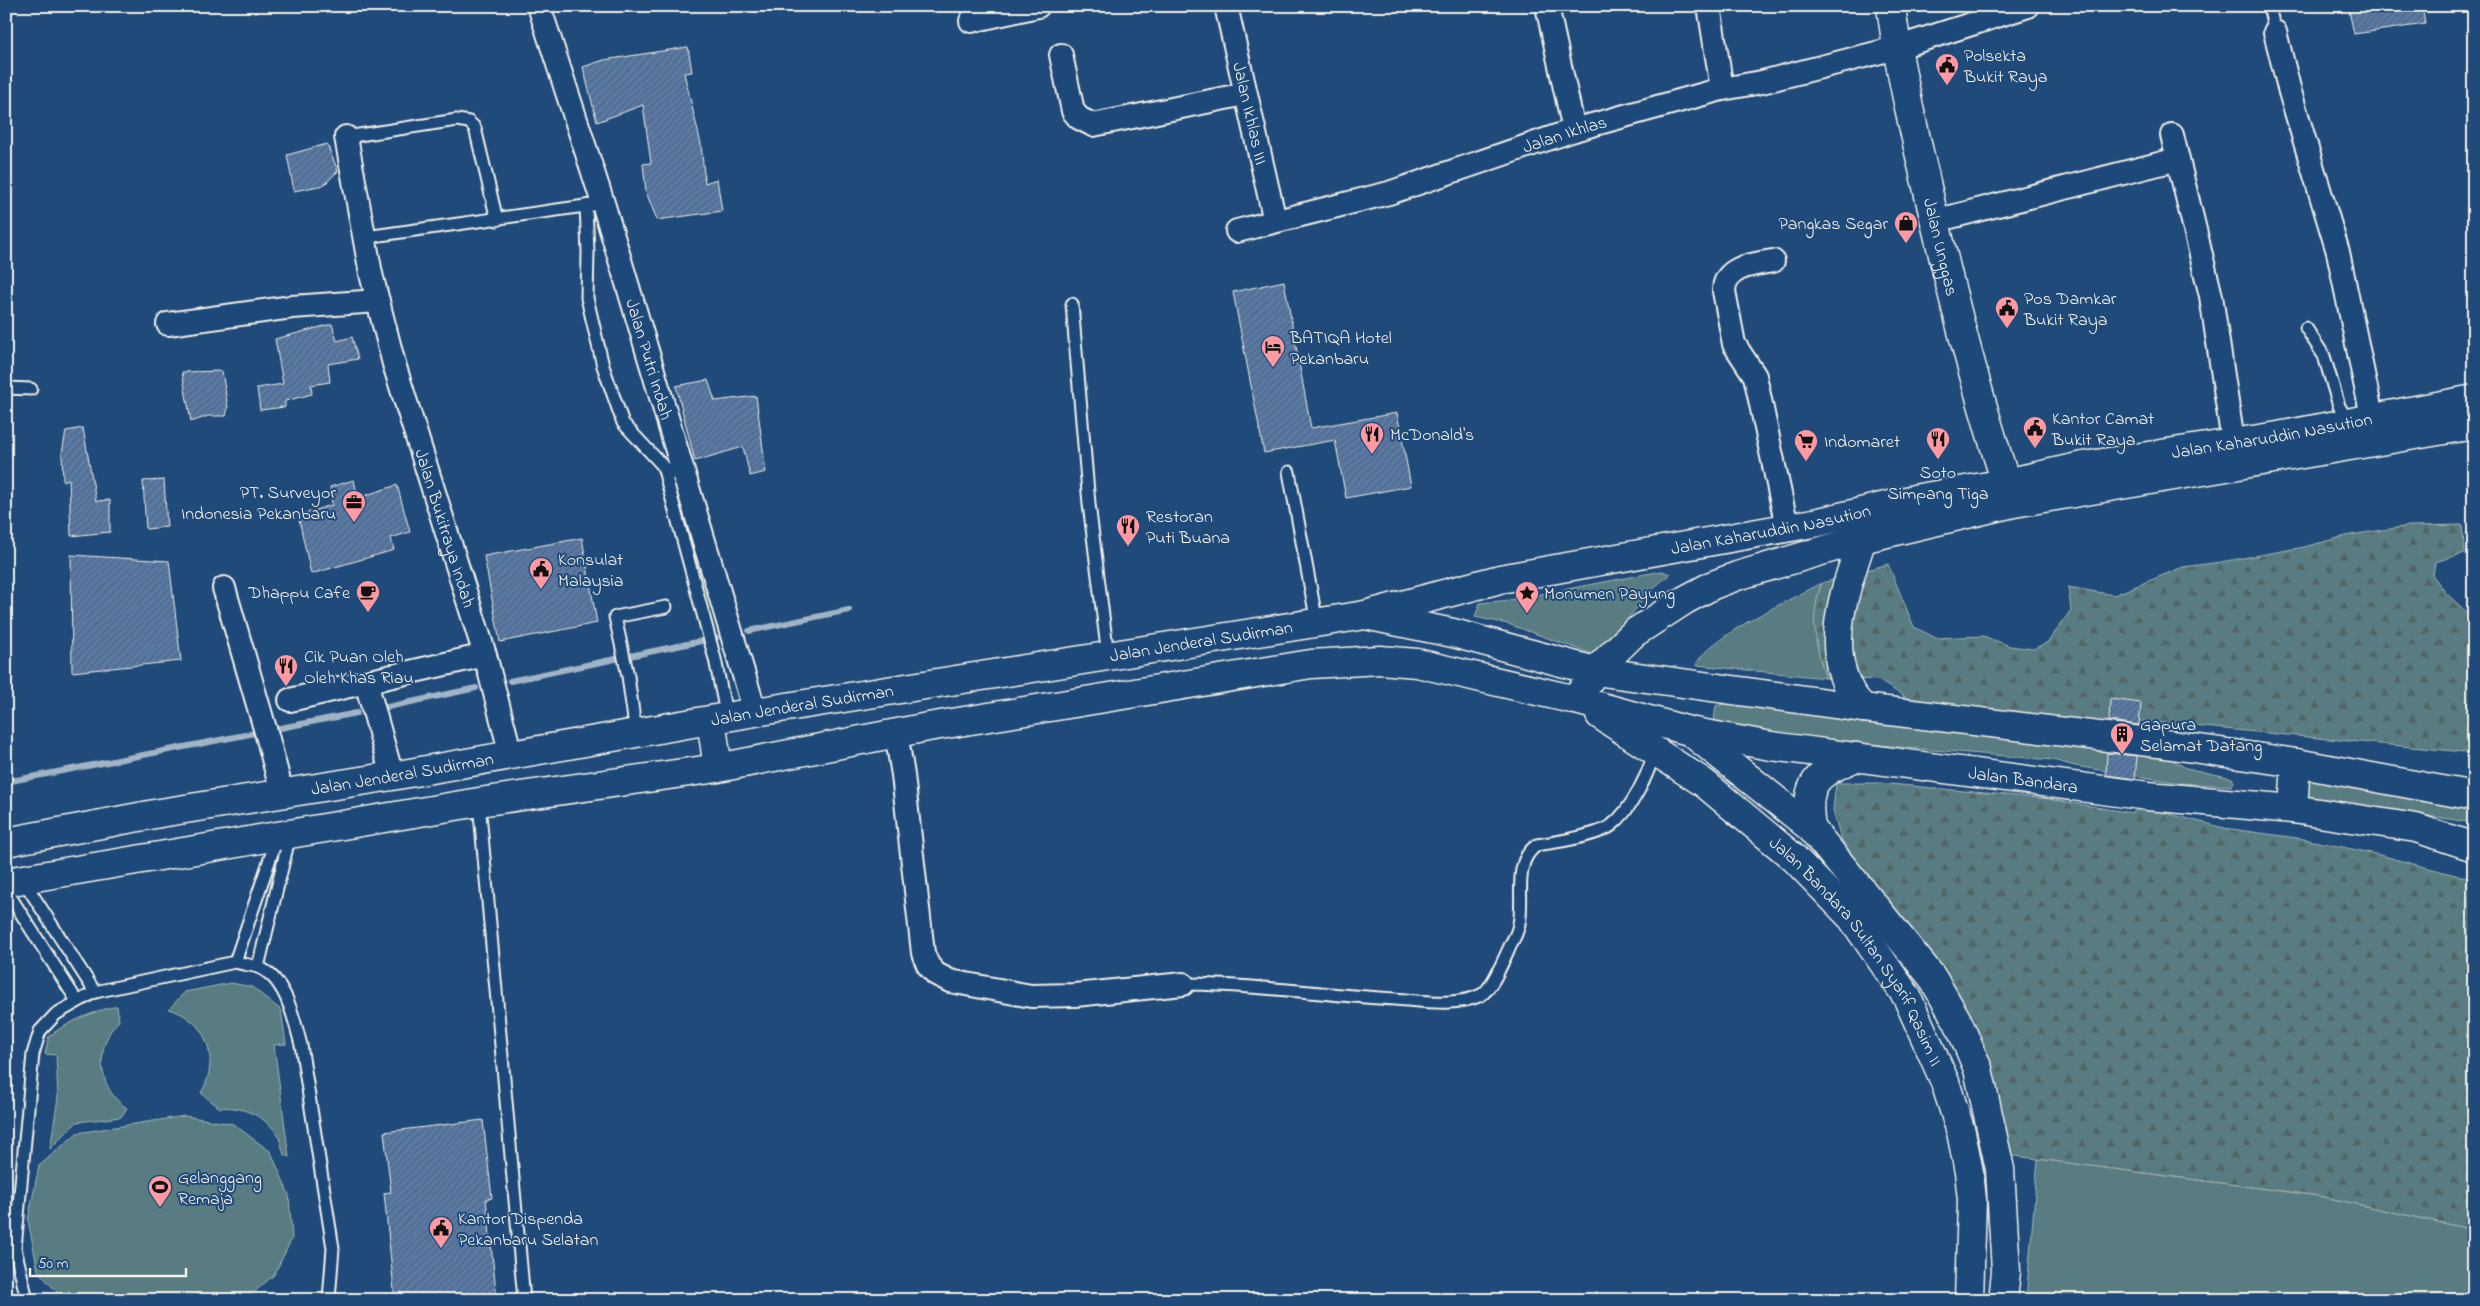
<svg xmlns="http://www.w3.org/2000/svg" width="2480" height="1306" viewBox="0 0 2480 1306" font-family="'Indie Flower',sans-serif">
  <defs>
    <pattern id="forest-firs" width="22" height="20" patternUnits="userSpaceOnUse" patternTransform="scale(1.25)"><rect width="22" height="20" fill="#587c81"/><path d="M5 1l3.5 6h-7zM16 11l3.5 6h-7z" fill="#516566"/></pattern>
    <pattern id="building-hatch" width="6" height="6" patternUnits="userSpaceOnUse" patternTransform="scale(1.25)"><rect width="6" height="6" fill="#597aa6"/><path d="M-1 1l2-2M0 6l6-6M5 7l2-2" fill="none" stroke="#52647b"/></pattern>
  </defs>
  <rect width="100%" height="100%" fill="#1f4a7a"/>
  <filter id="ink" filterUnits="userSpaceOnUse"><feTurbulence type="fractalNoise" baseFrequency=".02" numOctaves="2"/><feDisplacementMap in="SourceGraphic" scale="10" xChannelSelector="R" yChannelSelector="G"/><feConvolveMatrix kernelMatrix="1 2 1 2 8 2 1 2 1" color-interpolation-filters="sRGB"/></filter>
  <g filter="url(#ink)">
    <!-- grass -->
    <g fill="#587c81" stroke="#a6b6b4">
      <path d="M1662 571 1670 574C1641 597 1622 627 1601 657L1508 624 1475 617 1480 603 1510 600Z"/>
      <path d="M1822 583C1810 613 1816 648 1826 678L1696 665C1707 637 1794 598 1822 583Z"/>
      <path d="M1724 704 2167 757 2186 768 2232 778 2234 782 2231 786 2180 783 2075 766 2053 760 1909 748 1726 727 1718 724 1714 719 1716 706Z"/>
      <path d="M2310 773 2474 809V823L2307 797Z"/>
      <path d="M231 983 252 987 281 1010 286 1044 274 1045 289 1157 284 1155C282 1148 280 1138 276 1132 264 1116 240 1105 220 1108L201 1093C221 1059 207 1020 169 1009L185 992Z"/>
      <path d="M117 1006 119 1021C94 1044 97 1090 127 1108L121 1117 77 1122 50 1149 58 1097 56 1055 45 1054 49 1036C70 1021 92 1012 117 1006Z"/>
      <path d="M185 1116 233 1124 271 1152 289 1195 292 1238 274 1275 252 1294 233 1300H64L38 1271 28 1220 39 1166 77 1133Z"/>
      <path d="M2038 1159 2320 1196 2474 1230V1300H2026Z"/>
    </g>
    <!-- forest -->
    <g fill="url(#forest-firs)" stroke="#a6b6b4">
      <path d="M2462 525 2465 553 2435 562 2433 576 2446 593 2474 619V753L2141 721 2037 722 1910 700 1878 680 1826 678C1815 645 1809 616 1822 583L1888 564 1914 627 1936 638 1983 636 2010 646 2033 649 2048 642 2071 610 2068 587 2114 595 2183 567 2221 562 2304 547 2350 535 2409 526Z"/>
      <path d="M1836 783H1880L2048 799 2132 813 2139 808H2146L2224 828 2304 839 2376 854 2474 880V1230L2320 1196 2007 1155 1953 995 1841 839 1833 810Z"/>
    </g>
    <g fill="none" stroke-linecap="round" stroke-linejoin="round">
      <!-- stream -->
      <g stroke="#a0b4c5" stroke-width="6">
        <path d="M749 631 849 610"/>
        <path d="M510 681 716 638"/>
        <path d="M383 708 476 688"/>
        <path d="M6 782 357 713"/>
      </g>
    </g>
    <!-- building -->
    <g fill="url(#building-hatch)" stroke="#f4f1e8">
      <path d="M2348 6H2422L2425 24 2354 34Z"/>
      <path d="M688 47 692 72 684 73 701 144 705 183 717 179 722 211 657 220 646 192 643 164 651 163 643 105 597 122 583 67 604 60Z"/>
      <path d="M327 144 338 171 324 185 294 191 287 155Z"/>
      <path d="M1284 281 1311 428 1397 413 1411 486 1346 498 1335 440 1264 453 1233 292Z"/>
      <path d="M332 324 337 341 352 337 358 359 328 364 330 382 311 385 312 394 285 401V407L260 410 257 388 283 384 275 339Z"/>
      <path d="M222 371 228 408 226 416H208L191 422 182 372Z"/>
      <path d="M708 380 715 401 756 396 766 472 750 476 743 447 695 461 676 386Z"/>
      <path d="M83 428 96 501 110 500V532L71 536 69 479 63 481 62 453 66 431Z"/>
      <path d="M164 480 167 527 146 529 143 481Z"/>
      <path d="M354 480 358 498 397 485 410 532 391 538 394 550 311 574 298 515 332 505 330 487Z"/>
      <path d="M582 538 597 623 500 642 484 556Z"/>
      <path d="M71 555 169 561 181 661 72 672Z"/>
      <path d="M2110 699 2141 703 2139 725 2109 721Z"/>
      <path d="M2107 753 2137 756 2135 779 2106 775Z"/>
      <path d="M483 1120 492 1198 486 1199 497 1300H395L384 1193 391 1192 384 1132Z"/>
    </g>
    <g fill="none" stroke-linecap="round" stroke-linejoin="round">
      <!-- lane casing -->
      <g stroke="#f4f1e8" stroke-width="15">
        <g id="lane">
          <path d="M2269 6 2275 32"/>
          <path d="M346 137 457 120 469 122 475 128 497 220"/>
          <path d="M586 206 588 252 587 298 603 366 623 423 663 466 684 480"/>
          <path d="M366 237 592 205"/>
          <path d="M1072 304 1089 504 1108 656"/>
          <path d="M2306 328 2324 356 2339 406 2349 423"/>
          <path d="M6 388 31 389"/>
          <path d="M663 466 715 659 727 718"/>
          <path d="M1289 472 1317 623"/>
          <path d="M636 734 628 676 615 617 666 607"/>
          <path d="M479 802 524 1300"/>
          <path d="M23 880 95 992"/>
          <path d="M6 890 77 1001"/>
          <path d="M235 962 277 838"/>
          <path d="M258 967 290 835"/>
          <path d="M1183 984C1254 984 1324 995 1395 999 1421 1001 1457 1007 1481 995 1493 989 1506 953 1513 940 1531 911 1507 866 1537 845 1556 842 1598 836 1612 825 1632 809 1647 776 1655 752"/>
          <path d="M27 1300 15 1248 33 1054 40 1031 56 1014 95 992 235 962C242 964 251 965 258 967 286 978 294 1019 301 1045L333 1248 329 1300"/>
        </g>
      </g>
      <!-- street casing -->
      <g stroke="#f4f1e8" stroke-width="26">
        <g id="street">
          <path id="s1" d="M539 6 603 203 755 712"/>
          <path id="s2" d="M1226 6 1275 221"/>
          <path d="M1547 6 1574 130"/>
          <path d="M1709 6 1722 89"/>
          <path d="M971 21 1038 6"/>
          <path d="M2275 32 2290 92 2338 252 2372 417"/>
          <path d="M1061 55 1073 111 1079 118 1093 125 1245 94"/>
          <path d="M2172 135 2211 296 2233 442"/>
          <path id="s3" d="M346 137 371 274 394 364 485 655 511 755"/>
          <path d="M1935 221 2178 159"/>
          <path id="s4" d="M1237 231 1389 193 1574 130 1722 89 1762 82 1896 48 2028 6"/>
          <path d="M1773 261C1755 264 1724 266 1724 291L1734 344 1755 376 1787 527"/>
          <path d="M168 324 292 307 378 301"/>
          <path d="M224 588 268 739 282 793"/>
          <path d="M290 700 366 682"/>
          <path d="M896 733 903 775 923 953 928 965 936 974 950 981 1031 996 1075 995 1183 984"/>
          <path d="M392 776 366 682 485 655"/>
        </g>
      </g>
      <!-- secondary casing -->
      <g stroke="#f4f1e8" stroke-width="31">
        <g id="secondary">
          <path id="s5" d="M1891 6C1898 64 1912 121 1925 178 1948 281 1974 383 2006 483"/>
          <path d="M1595 671 1863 708 2158 743 2296 763 2474 796"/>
          <path id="s6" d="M1576 700 1689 731 1771 746 2148 796 2293 809 2416 828 2474 847"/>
          <path id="s7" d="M1600 715 1704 783 1794 858 1852 918 1907 997 1945 1082 1961 1132 1969 1172 1972 1200 1969 1300"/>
          <path d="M1692 733 1811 828 1932 977 1958 1022 1978 1069 2000 1169 2006 1271 2003 1300"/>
          <path d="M2293 809 2296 763"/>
          <path d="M1811 828C1804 782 1816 774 1856 757"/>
        </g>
      </g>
      <!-- primary casing -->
      <g stroke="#f4f1e8" stroke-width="31">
        <g id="primary">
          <path d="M711 720 718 768"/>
          <path id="s8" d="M6 842 160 813 392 776 755 712 1365 615 1453 633 1595 671"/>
          <path d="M6 882 479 802 718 768 928 727 1311 664 1380 660 1417 663 1576 700"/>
        </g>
      </g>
      <!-- highway casing -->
      <g stroke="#f4f1e8" stroke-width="31">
        <g id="highway">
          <path d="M1862 539C1847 585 1824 642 1849 689 1852 696 1858 702 1863 708"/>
          <path id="s9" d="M1365 615 1500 579 1819 522 1914 499 2006 483 2083 466 2278 436 2474 399"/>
          <path d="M1576 700 1595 671 1634 633 1685 600 1713 585 1737 576 1862 539 2014 503 2474 425"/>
        </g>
      </g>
      <!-- lane -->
      <use href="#lane" stroke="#1f4a7a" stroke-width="11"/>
      <!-- street -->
      <use href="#street" stroke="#1f4a7a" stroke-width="22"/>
      <!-- secondary -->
      <use href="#secondary" stroke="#1f4a7a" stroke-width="28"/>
      <!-- primary -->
      <use href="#primary" stroke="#1f4a7a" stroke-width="28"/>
      <!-- highway -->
      <use href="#highway" stroke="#1f4a7a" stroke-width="28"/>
    </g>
  </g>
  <!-- icons -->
  <defs>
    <g id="civic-pin" transform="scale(1.25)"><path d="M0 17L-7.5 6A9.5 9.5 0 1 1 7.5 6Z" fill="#ff9aa2" stroke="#1f4a7a"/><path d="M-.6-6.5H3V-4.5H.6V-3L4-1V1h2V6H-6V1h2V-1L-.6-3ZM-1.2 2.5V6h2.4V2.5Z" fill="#111"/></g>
    <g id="shop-pin" transform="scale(1.25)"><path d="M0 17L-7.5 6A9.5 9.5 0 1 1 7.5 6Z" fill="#ff9aa2" stroke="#1f4a7a"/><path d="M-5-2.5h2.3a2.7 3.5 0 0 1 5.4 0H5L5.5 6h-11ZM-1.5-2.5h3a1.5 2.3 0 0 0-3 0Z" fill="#111"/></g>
    <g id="hotel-pin" transform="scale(1.25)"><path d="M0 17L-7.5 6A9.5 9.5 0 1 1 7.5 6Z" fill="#ff9aa2" stroke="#1f4a7a"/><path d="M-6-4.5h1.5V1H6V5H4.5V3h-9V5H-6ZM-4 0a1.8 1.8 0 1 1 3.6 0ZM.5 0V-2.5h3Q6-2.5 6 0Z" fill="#111"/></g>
    <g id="restaurant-pin" transform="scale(1.25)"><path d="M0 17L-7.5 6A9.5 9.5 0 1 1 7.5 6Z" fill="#ff9aa2" stroke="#1f4a7a"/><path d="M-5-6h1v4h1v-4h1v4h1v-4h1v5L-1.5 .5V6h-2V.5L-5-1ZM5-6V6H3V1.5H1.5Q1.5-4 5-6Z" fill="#111"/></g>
    <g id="supermarket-pin" transform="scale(1.25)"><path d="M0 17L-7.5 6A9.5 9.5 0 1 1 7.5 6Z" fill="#ff9aa2" stroke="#1f4a7a"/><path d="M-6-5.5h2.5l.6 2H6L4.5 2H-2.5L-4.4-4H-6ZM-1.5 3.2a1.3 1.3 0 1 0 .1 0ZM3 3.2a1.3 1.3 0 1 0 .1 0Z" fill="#111"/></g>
    <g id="office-pin" transform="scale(1.25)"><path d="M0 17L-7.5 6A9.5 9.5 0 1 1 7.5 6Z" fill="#ff9aa2" stroke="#1f4a7a"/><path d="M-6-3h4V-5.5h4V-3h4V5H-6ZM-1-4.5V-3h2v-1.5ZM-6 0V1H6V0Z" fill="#111"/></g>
    <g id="cafe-pin" transform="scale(1.25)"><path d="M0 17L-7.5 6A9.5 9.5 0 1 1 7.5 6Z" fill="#ff9aa2" stroke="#1f4a7a"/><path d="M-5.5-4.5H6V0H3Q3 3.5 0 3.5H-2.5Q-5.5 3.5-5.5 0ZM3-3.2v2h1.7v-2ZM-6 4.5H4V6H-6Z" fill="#111"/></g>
    <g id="sight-pin" transform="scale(1.25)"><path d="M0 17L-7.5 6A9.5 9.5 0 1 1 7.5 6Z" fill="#ff9aa2" stroke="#1f4a7a"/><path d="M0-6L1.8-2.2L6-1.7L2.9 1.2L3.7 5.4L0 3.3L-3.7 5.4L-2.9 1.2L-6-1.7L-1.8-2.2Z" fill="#111"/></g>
    <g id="building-pin" transform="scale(1.25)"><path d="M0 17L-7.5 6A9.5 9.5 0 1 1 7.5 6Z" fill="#ff9aa2" stroke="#1f4a7a"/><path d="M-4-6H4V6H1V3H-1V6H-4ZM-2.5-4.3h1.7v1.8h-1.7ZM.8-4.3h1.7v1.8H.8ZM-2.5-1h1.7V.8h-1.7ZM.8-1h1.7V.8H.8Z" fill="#111"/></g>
    <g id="stadium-pin" transform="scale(1.25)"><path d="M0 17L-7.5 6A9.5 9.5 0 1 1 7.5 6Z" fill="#ff9aa2" stroke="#1f4a7a"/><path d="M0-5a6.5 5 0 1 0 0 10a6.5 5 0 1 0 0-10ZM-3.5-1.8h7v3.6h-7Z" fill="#111"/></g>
  </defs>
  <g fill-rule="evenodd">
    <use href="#civic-pin" x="1947" y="65"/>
    <use href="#shop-pin" x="1906" y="223"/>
    <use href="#civic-pin" x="2007" y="308"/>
    <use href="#hotel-pin" x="1273" y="347"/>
    <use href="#civic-pin" x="2035" y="428"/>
    <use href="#restaurant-pin" x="1372" y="434"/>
    <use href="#restaurant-pin" x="1938" y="439"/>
    <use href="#supermarket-pin" x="1806" y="441"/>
    <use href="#office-pin" x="354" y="502"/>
    <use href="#restaurant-pin" x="1128" y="526"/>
    <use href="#civic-pin" x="541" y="569"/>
    <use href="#cafe-pin" x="368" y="592"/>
    <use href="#sight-pin" x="1527" y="593"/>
    <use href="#restaurant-pin" x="286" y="666"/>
    <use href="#building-pin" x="2122" y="734"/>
    <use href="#stadium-pin" x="160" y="1187"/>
    <use href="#civic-pin" x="441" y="1228"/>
  </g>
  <g text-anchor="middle" stroke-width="4" stroke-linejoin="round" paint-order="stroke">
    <!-- poi labels -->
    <g font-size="18" fill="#f4f1e8" stroke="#1f4a7a" text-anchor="start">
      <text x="1964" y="61">Polsekta<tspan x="1964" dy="21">Bukit Raya</tspan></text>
      <text x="1888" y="229" text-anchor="end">Pangkas Segar</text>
      <text x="2024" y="304">Pos Damkar<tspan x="2024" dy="21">Bukit Raya</tspan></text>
      <text x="1290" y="343">BATIQA Hotel<tspan x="1290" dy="21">Pekanbaru</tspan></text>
      <text x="2052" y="424">Kantor Camat<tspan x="2052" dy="21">Bukit Raya</tspan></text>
      <text x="1390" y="440">McDonald's</text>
      <text x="1824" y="447">Indomaret</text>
      <text x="1938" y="478" text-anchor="middle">Soto<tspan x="1938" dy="21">Simpang Tiga</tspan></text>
      <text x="336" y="498" text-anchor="end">PT. Surveyor<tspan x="336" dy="21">Indonesia Pekanbaru</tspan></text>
      <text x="1146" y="522">Restoran<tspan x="1146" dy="21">Puti Buana</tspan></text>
      <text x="558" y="565">Konsulat<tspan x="558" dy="21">Malaysia</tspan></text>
      <text x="350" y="598" text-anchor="end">Dhappu Cafe</text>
      <text x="1544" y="599">Monumen Payung</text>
      <text x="304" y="662">Cik Puan Oleh<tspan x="304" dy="21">Oleh Khas Riau</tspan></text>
      <text x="2140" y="730">Gapura<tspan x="2140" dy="21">Selamat Datang</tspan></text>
      <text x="178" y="1183">Gelanggang<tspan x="178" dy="21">Remaja</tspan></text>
      <text x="458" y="1224">Kantor Dispenda<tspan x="458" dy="21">Pekanbaru Selatan</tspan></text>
    </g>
    <!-- street labels -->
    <g font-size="18" fill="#f4f1e8" stroke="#1f4a7a">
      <text dy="6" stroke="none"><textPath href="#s2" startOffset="110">Jalan Ikhlas III</textPath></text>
      <text dy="6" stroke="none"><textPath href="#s4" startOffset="342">Jalan Ikhlas</textPath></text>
      <text dy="6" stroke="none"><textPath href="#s5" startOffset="246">Jalan Unggas</textPath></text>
      <text dy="6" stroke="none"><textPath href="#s1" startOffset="370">Jalan Putri Indah</textPath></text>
      <text dy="6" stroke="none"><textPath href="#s9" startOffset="925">Jalan Kaharuddin Nasution</textPath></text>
      <text dy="6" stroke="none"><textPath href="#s3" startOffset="404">Jalan Bukitraya Indah</textPath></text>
      <text dy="6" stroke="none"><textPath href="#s9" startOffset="415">Jalan Kaharuddin Nasution</textPath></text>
      <text dy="6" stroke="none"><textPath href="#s8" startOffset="1212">Jalan Jenderal Sudirman</textPath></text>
      <text dy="6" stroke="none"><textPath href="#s8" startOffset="808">Jalan Jenderal Sudirman</textPath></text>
      <text dy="6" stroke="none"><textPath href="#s8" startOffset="402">Jalan Jenderal Sudirman</textPath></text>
      <text dy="6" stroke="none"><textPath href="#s6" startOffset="455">Jalan Bandara</textPath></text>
      <text dy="6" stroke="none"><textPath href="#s7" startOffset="354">Jalan Bandara Sultan Syarif Qasim II</textPath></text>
    </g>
  </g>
  <!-- margin -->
  <rect width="2480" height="1306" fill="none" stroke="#1f4a7a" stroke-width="25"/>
  <rect x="12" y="12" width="2455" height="1281" fill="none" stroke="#f4f1e8" stroke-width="2" filter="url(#ink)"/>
  <!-- scale -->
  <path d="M30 1268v8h156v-8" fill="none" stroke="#f4f1e8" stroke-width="2.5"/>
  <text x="38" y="1268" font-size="15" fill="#f4f1e8" stroke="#1f4a7a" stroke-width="4" paint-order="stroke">50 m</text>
</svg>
